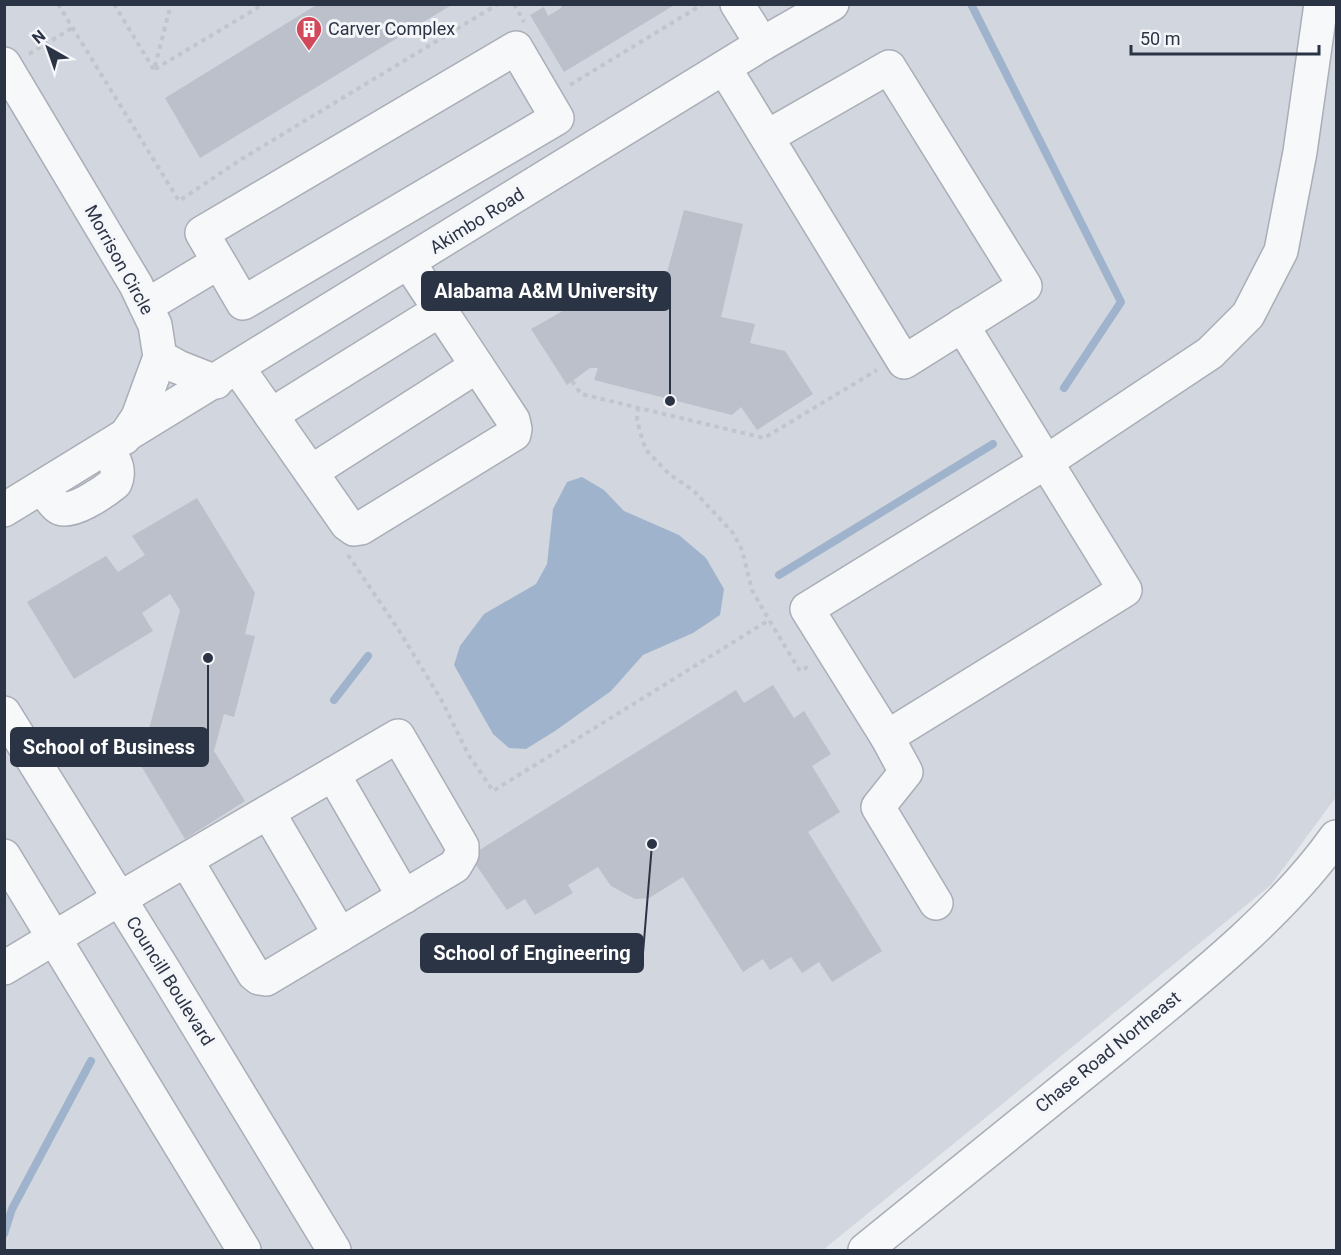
<svg xmlns="http://www.w3.org/2000/svg" width="1341" height="1255" viewBox="0 0 1341 1255" font-family="Roboto,sans-serif">
  <rect width="100%" height="100%" fill="#e4e7ec"/>
  <!-- built -->
  <path fill="#d2d6de" d="M5 5H1336V797L1271 885 823 1250H5Z"/>
  <!-- water -->
  <path fill="#9fb4cc" d="M582 477 604 490 624 511 679 535 706 558 724 589 720 615 693 633 643 655 611 691 555 731 526 749 509 748 493 734 454 665 460 646 484 614 536 584 547 564 553 509 567 482Z"/>
  <g fill="none" stroke-linecap="round" stroke-linejoin="round">
    <!-- stream -->
    <g stroke="#9fb4cc" stroke-width="8">
      <path d="M971 4 1121 302 1064 388"/>
      <path d="M779 575 993 444"/>
      <path d="M334 700 368 656"/>
      <path d="M4 1234 12 1209 91 1061"/>
    </g>
  </g>
  <!-- building -->
  <g fill="#bbc0ca">
    <path d="M318 4H453L200 158 165 98Z"/>
    <path d="M562 4H676L564 72 530 15 544 7 548 16 561 8Z"/>
    <path d="M684 210 743 224 721 317 755 324 750 343 785 351 813 394 757 430 741 407 732 415 594 380 598 368H590L567 385 531 329 582 300 616 310 622 285 662 291Z"/>
    <path d="M197 498 255 593 245 634 255 636 234 717 224 714 214 751 245 801 185 839 140 764 180 610 170 594 142 613 153 631 74 679 27 602 106 556 118 572 145 555 132 536Z"/>
    <path d="M773 685 794 718 804 711 831 754 812 766 840 812 808 832 882 951 832 982 819 962 802 973 791 957 770 970 763 959 743 972 683 877 649 898 635 899 611 886 598 867 568 885 573 893 535 915 525 899 507 910 470 856 736 690 744 703Z"/>
  </g>
  <g fill="none" stroke-linecap="round" stroke-linejoin="round">
    <!-- minor casing -->
    <g stroke="#a9aeb7" stroke-width="36">
      <g id="minor">
        <path d="M737 4 762 44"/>
        <path d="M4 64 136 285 155 325 160 357 138 417 124 438"/>
        <path d="M725 69 904 362 1025 286 889 67 767 137"/>
        <path d="M146 306 219 262 202 233 516 48 557 118 243 303 219 262"/>
        <path d="M962 325 1046 462 1210 353 1248 315 1281 251 1300 152 1321 4"/>
        <path d="M160 357 178 367 216 382"/>
        <path d="M238 368 347 524 354 529 361 528 514 434 515 429 513 420 409 263"/>
        <path d="M271 415 440 310"/>
        <path d="M1046 462 1125 590 887 737 807 609Z"/>
        <path d="M311 472 477 366"/>
        <path d="M42 487C47 493 52 503 58 507 70 516 104 492 115 483 121 470 114 460 108 448"/>
        <path d="M4 510 762 44 832 4"/>
        <path d="M4 713 165 972 334 1250"/>
        <path d="M887 737 906 772 878 807 936 903"/>
        <path d="M333 774 404 897"/>
        <path d="M268 812 340 935"/>
        <path d="M4 856 244 1250"/>
        <path d="M4 968 119 899 398 736 462 846V854L455 866 266 979 259 978 254 974 186 860"/>
        <path d="M865 1250C948 1183 1032 1115 1116 1047 1191 985 1280 916 1336 837"/>
      </g>
    </g>
    <!-- path -->
    <g stroke="#c2c5cb" stroke-width="4" stroke-dasharray="4.5 4.5" stroke-linecap="butt">
      <path d="M58 4 179 201 240 160 498 4"/>
      <path d="M114 4 154 70 171 4"/>
      <path d="M514 4 524 22"/>
      <path d="M29 54 72 28"/>
      <path d="M155 69 264 4"/>
      <path d="M570 85 703 4"/>
      <path d="M572 381 581 394 764 438 877 370"/>
      <path d="M638 407 637 420 641 435 646 450 669 474 693 490 733 533 742 550 752 590 769 620"/>
      <path d="M348 555 398 629 442 701 468 754 493 791 769 620 800 671 811 665"/>
    </g>
    <!-- minor -->
    <use href="#minor" stroke="#f7f8fa" stroke-width="33"/>
  </g>
  <!-- icons -->
  <defs>
    <g id="building-pin" transform="scale(1.35)"><path d="M0 17L-7.5 6A9.5 9.5 0 1 1 7.5 6Z" fill="#d1495b" stroke="#f4f6f9"/><path d="M-4-6H4V6H1V3H-1V6H-4ZM-2.5-4.3h1.7v1.8h-1.7ZM.8-4.3h1.7v1.8H.8ZM-2.5-1h1.7V.8h-1.7ZM.8-1h1.7V.8H.8Z" fill="#fff"/></g>
  </defs>
  <g fill-rule="evenodd">
    <use href="#building-pin" x="309" y="29"/>
  </g>
  <g text-anchor="middle" stroke-width="6" stroke-linejoin="round" paint-order="stroke">
    <!-- poi labels -->
    <g font-size="18" fill="#2b3445" stroke="#f4f6f9" text-anchor="start">
      <text x="328" y="35">Carver Complex</text>
    </g>
    <!-- street labels -->
    <g font-size="18" fill="#2b3445" stroke="#f4f6f9">
      <text transform="translate(477 221) rotate(-32)" y="6">Akimbo Road</text>
      <text transform="translate(119 260) rotate(61)" y="6">Morrison Circle</text>
      <text transform="translate(170 981) rotate(58)" y="6">Councill Boulevard</text>
      <text transform="translate(1108 1052) rotate(-39)" y="6">Chase Road Northeast</text>
    </g>
  </g>
  <!-- callouts -->
  <path fill="none" stroke="#2b3445" stroke-width="2" d="M670 401L670 291M208 658L208 747M652 844L643 953"/>
  <g fill="#2b3445" stroke="#f4f6f9" stroke-width="2">
    <circle cx="670" cy="401" r="6"/>
    <circle cx="208" cy="658" r="6"/>
    <circle cx="652" cy="844" r="6"/>
  </g>
  <g fill="#2b3445" stroke="#2b3445" stroke-width="2">
    <rect x="422" y="272" width="248" height="38" rx="6"/>
    <rect x="11" y="728" width="197" height="38" rx="6"/>
    <rect x="421" y="934" width="222" height="38" rx="6"/>
  </g>
  <g font-size="20" text-anchor="middle" font-weight="bold" fill="#fff">
    <text x="546" y="298">Alabama A&amp;M University</text>
    <text x="109" y="754">School of Business</text>
    <text x="532" y="960">School of Engineering</text>
  </g>
  <!-- border -->
  <rect width="1341" height="1255" fill="none" stroke="#2b3445" stroke-width="12"/>
  <!-- north arrow -->
  <g transform="translate(48 48) rotate(320)" stroke="#f4f6f9" stroke-width="4.5" paint-order="stroke">
  <path d="M0-4.5L10 22L0 15L-10 22Z" fill="#2b3445"/>
  <text y="-9" font-size="16" font-weight="bold" text-anchor="middle" fill="#2b3445">N</text>
  </g>
  <!-- scale -->
  <path d="M1131 45v9h188v-9" fill="none" stroke="#2b3445" stroke-width="3"/>
  <text x="1140" y="45" font-size="18" fill="#2b3445" stroke="#f4f6f9" stroke-width="4.5" paint-order="stroke">50 m</text>
</svg>
